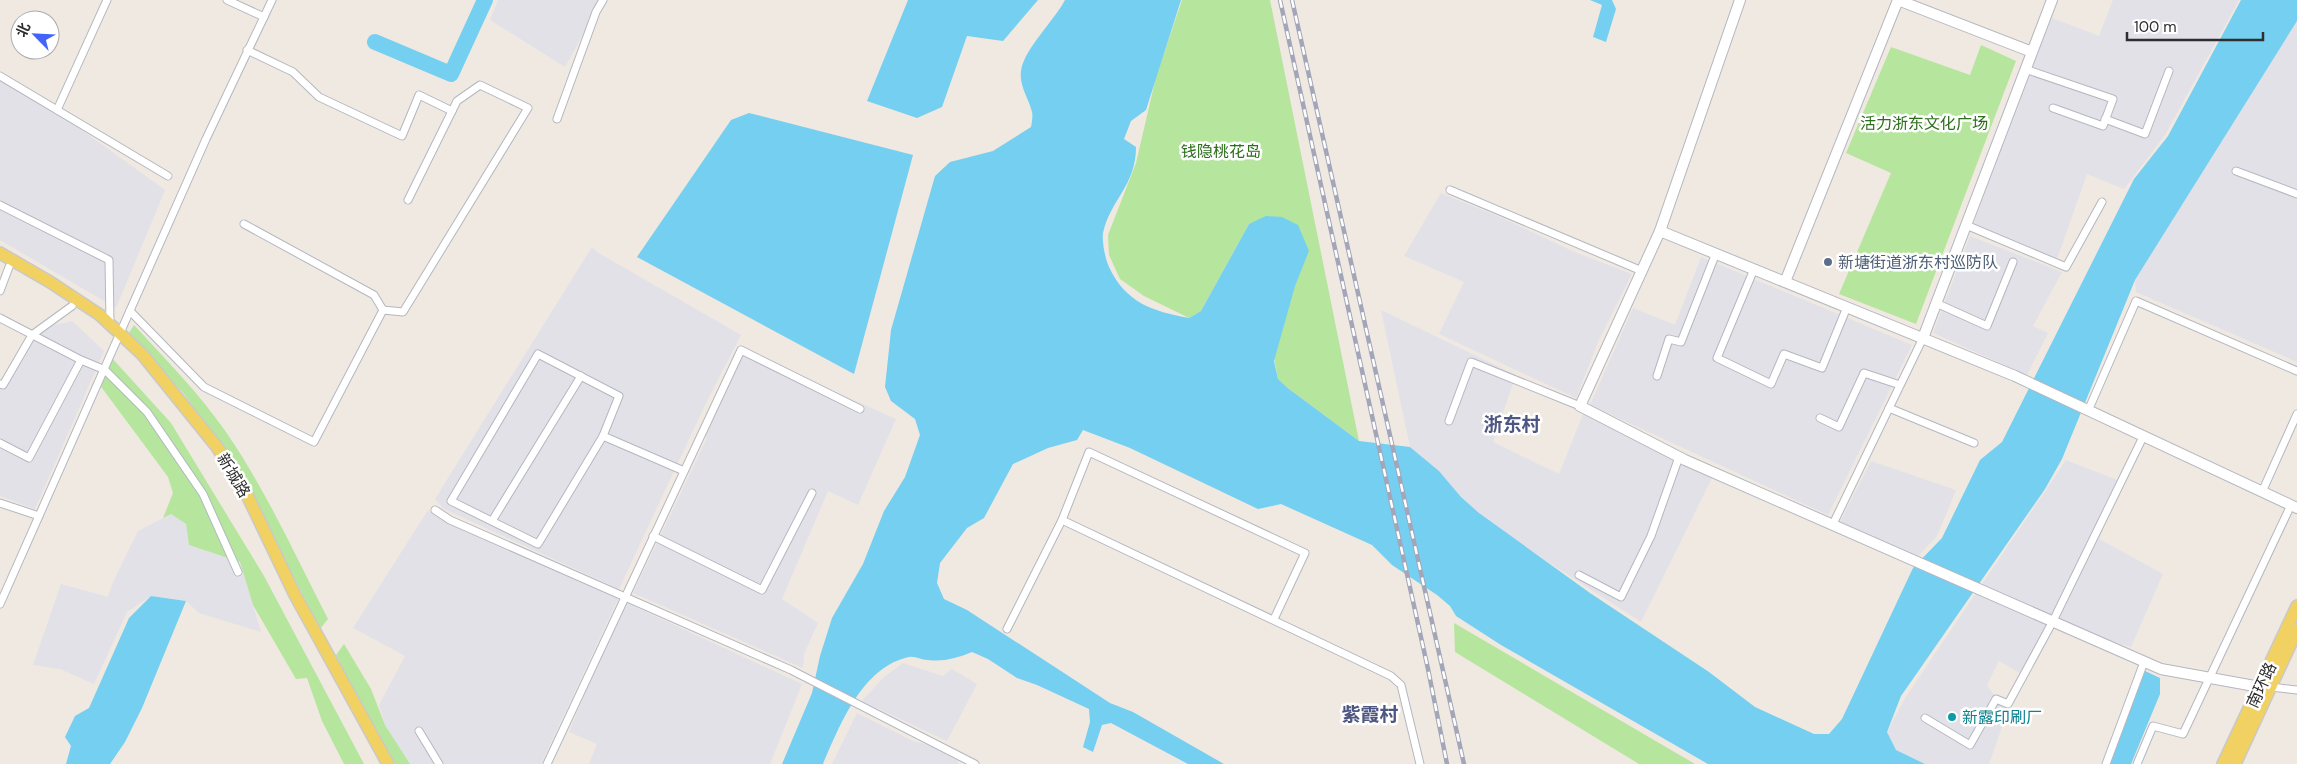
<svg xmlns="http://www.w3.org/2000/svg" width="2297" height="764" viewBox="0 0 2297 764" font-family="'DM Sans','Noto Sans SC',sans-serif">
  <rect width="100%" height="100%" fill="#efe9e1"/>
  <!-- industrial -->
  <g fill="#e3e1e8">
    <path d="M498 0H602L565 67 490 20Z"/>
    <path d="M2113 0H2239L2165 135 2124 189 2087 174 2057 259 1974 223 2004 137 2052 18 2099 36Z"/>
    <path d="M2297 21V362L2136 292 2135 280Z"/>
    <path d="M0 79 30 93 165 190 116 308 0 240Z"/>
    <path d="M1441 193 1502 218 1572 251 1632 274 1598 342 1576 398 1439 334 1464 282 1404 256Z"/>
    <path d="M1970 236 2062 272 2033 326 2048 333 2027 375 1933 333Z"/>
    <path d="M592 247 597 252 741 335 705 405 619 589 444 509 435 499Z"/>
    <path d="M1701 257 1912 345 1828 515 1590 405 1633 308 1675 325Z"/>
    <path d="M1381 310 1516 375 1493 442 1559 474 1585 409 1713 476 1641 622 1534 553 1479 513 1461 497 1439 471 1410 447Z"/>
    <path d="M72 321 104 351 35 509 0 496V389L3 390 41 328Z"/>
    <path d="M741 350 896 419 858 505 828 491 782 599 818 623 804 654 803 668 633 593 707 438 701 434Z"/>
    <path d="M2066 460 2117 480 2099 539 2163 574 2131 647 2047 624 2020 673 1999 661 1987 685 2007 713 1989 764H1925L1896 750 1887 732 1905 698Z"/>
    <path d="M1871 461 1956 490 1937 536 1918 556 1840 522Z"/>
    <path d="M428 510 481 538 618 599 541 764H410L385 725 379 705 405 656 353 628Z"/>
    <path d="M171 514 186 524 189 545 240 562 261 632 199 613 186 601 151 596 127 612 94 684 60 669 33 665 61 584 108 597 112 584 138 531Z"/>
    <path d="M627 603 802 684 770 764H589L597 744 569 732 596 666Z"/>
    <path d="M903 663 943 676 952 669 977 684 947 741 862 701 884 677Z"/>
    <path d="M857 713 913 741 933 746 959 760 957 764H832Z"/>
  </g>
  <!-- green -->
  <g fill="#b6e59e">
    <path d="M1182 0H1270L1359 441 1289 389 1278 379 1249 224 1201 311 1189 318 1144 296 1120 279 1109 255 1108 235 1136 163 1156 77Z"/>
    <path d="M1981 45 2016 61 1916 324 1839 294 1891 173 1846 153 1891 47 1970 75Z"/>
    <path d="M134 325C166 360 199 393 226 432 266 490 296 557 328 619L320 629 269 528 209 428 184 394 129 333Z"/>
    <path d="M111 357 171 423 264 576 364 764H344L322 721 307 678 296 679 253 605 240 562 189 545 186 524 171 514 163 518 173 493 168 477 99 384Z"/>
    <path d="M1454 623 1695 764H1639L1455 652Z"/>
    <path d="M344 644 371 689 385 725 410 764H393L354 694 336 655Z"/>
  </g>
  <!-- water -->
  <g fill="#75cff0">
    <path d="M908 0H1038L1003 41 967 36 942 107 917 118 867 101Z"/>
    <path d="M1065 0H1181L1146 110 1131 121 1124 139 1136 147C1136 186 1110 200 1103 233 1102 243 1105 258 1109 267 1126 303 1152 311 1189 318L1201 311 1249 224 1266 216 1282 217 1298 225 1309 251 1295 286 1274 361 1278 379 1289 389 1359 441 1410 447 1439 471 1461 497 1479 513 1590 593 1709 672 1755 707 1814 734H1829L1842 719 1913 568 1942 538 1980 460 2002 442 2134 179 2168 136 2241 0H2297V21L2135 280 2062 459 2045 489 1901 696 1887 732 1896 750 1925 764H1708L1501 645 1456 616 1450 606 1437 595 1392 565 1372 545 1281 504 1258 509 1130 448 1083 430 1077 440 1048 448 1013 464 984 518 967 528 940 563 937 583 944 599 967 610 1110 703 1133 712 1224 764H1188L1111 723 1102 725 1093 752 1083 747 1090 722 1089 709 1037 685 1017 678 988 659 972 652C958 658 943 662 928 660 921 660 915 656 909 657 862 667 840 725 823 764H782L812 693 820 656 832 618 863 564 884 511 905 477 920 435 915 419 891 401 885 387 891 330 935 176 950 162 993 151 1031 127C1032 122 1033 116 1032 112 1029 99 1019 86 1021 71 1024 49 1054 21 1065 0Z"/>
    <path d="M1590 0H1612L1616 9 1606 42 1593 37 1602 5Z"/>
    <path d="M749 113 913 155 854 374 637 257 731 120Z"/>
    <path d="M151 596 186 601 142 708 125 742 110 764H66L71 746 65 737 75 716 89 708 129 618Z"/>
    <path d="M2145 671 2160 678V694L2131 764H2109Z"/>
  </g>
  <g fill="none" stroke-linecap="round" stroke-linejoin="round">
    <!-- river -->
    <path stroke="#75cff0" stroke-width="16" d="M375 42 451 74 485 0"/>
    <!-- street casing -->
    <g stroke="#b4b7c1" stroke-width="9">
      <g id="street">
        <path d="M227 0 264 17"/>
        <path d="M247 50 293 72 319 97 402 136 419 95 452 111"/>
        <path d="M2025 69 2113 99 2103 126 2053 108"/>
        <path d="M0 76 168 176"/>
        <path d="M57 110 107 0"/>
        <path d="M557 119 596 12 603 0"/>
        <path d="M2105 119 2145 134 2169 71"/>
        <path d="M2236 171 2297 194"/>
        <path d="M1450 190 1642 271"/>
        <path d="M0 205 109 260 110 324"/>
        <path d="M244 224 374 295 383 310"/>
        <path d="M1966 225 2066 267 2102 202"/>
        <path d="M1754 269 1717 358 1771 384 1784 354 1822 368 1847 307"/>
        <path d="M0 291 9 267"/>
        <path d="M1936 303 1987 326 2013 262"/>
        <path d="M130 311 204 387 314 442 383 310 403 312 528 108 480 85 457 101 408 200"/>
        <path d="M0 318 81 360 105 370 147 412 203 494 238 572"/>
        <path d="M538 354 619 396 603 436 538 544 451 501Z"/>
        <path d="M1657 376 1669 339 1681 342 1716 253"/>
        <path d="M0 384 3 385 32 335 72 306"/>
        <path d="M1889 408 1974 443"/>
        <path d="M2088 411 2136 301 2297 371"/>
        <path d="M1820 418 1839 427 1864 373 1900 385"/>
        <path d="M1449 421 1471 362 1580 406"/>
        <path d="M603 436 684 471"/>
        <path d="M0 443 29 458 81 360"/>
        <path d="M2262 492 2297 414"/>
        <path d="M0 503 39 516"/>
        <path d="M435 510 450 520 791 670 975 764"/>
        <path d="M1062 520 1391 676 1401 685 1420 764"/>
        <path d="M492 521 581 376"/>
        <path d="M1833 524 1923 338"/>
        <path d="M653 536 762 590 812 493"/>
        <path d="M1579 575 1621 597 1651 536 1679 457"/>
        <path d="M0 604 206 139 272 0"/>
        <path d="M1007 629 1062 520 1089 452 1305 553 1274 619"/>
        <path d="M2271 687 2297 690"/>
        <path d="M1925 718 1970 745 1996 699 2008 704 2053 621 2143 437"/>
        <path d="M419 731 439 764"/>
        <path d="M547 764 741 350 860 409"/>
        <path d="M2106 764 2144 662"/>
        <path d="M2137 764 2153 726 2183 734 2291 505"/>
      </g>
    </g>
    <!-- secondary casing -->
    <g stroke="#b4b7c1" stroke-width="12">
      <g id="secondary">
        <path d="M1660 231 1740 0"/>
        <path d="M1785 282 1898 0 2032 52"/>
        <path d="M1923 338 2052 0"/>
        <path d="M2260 687 2161 669 1685 460 1580 406 1660 231 2015 376 2297 508"/>
      </g>
    </g>
    <!-- primary casing -->
    <g stroke="#c9c9c9" stroke-width="14">
      <g id="primary">
        <path d="M0 253 50 282 100 315 142 354 217 447 248 497 295 595 388 764"/>
        <path d="M2223 764 2297 606"/>
        <path d="M2235 764 2297 630"/>
      </g>
    </g>
    <!-- street -->
    <use href="#street" stroke="#fff" stroke-width="7"/>
    <!-- secondary -->
    <use href="#secondary" stroke="#fff" stroke-width="10"/>
    <!-- primary -->
    <use href="#primary" stroke="#f2d163" stroke-width="11"/>
    <!-- rail casing -->
    <g stroke="#a3a6b8" stroke-width="4.5">
      <g id="rail">
        <path d="M1280 0 1428 669 1447 764"/>
        <path d="M1292 0 1464 764"/>
      </g>
    </g>
    <!-- rail -->
    <use href="#rail" stroke="#fff" stroke-width="2.5" stroke-dasharray="8" stroke-linecap="butt"/>
  </g>
  <!-- markers -->
  <circle fill="#5c6f8a" stroke="#fff" stroke-width="2" cx="1828" cy="262" r="5"/>
  <circle fill="#0f9aa8" stroke="#fff" stroke-width="2" cx="1952" cy="717" r="5"/>
  <g text-anchor="middle" stroke-width="5" stroke-linejoin="round" paint-order="stroke">
    <!-- park labels -->
    <g font-size="16" fill="#2c6e1b" stroke="#fff">
      <text x="1924" y="129">活力浙东文化广场</text>
      <text x="1221" y="157">钱隐桃花岛</text>
    </g>
    <!-- service labels -->
    <g font-size="16" fill="#4e5e75" stroke="#fff" text-anchor="start">
      <text x="1838" y="268">新塘街道浙东村巡防队</text>
    </g>
    <!-- street labels -->
    <g font-size="16" fill="#2e2e2e" stroke="#fff">
      <text transform="translate(234 475) rotate(59)" y="6">新城路</text>
      <text transform="translate(2261 685) rotate(-65)" y="6">南环路</text>
    </g>
    <!-- culture labels -->
    <g font-size="16" fill="#0d838f" stroke="#fff" text-anchor="start">
      <text x="1962" y="723">新露印刷厂</text>
    </g>
    <!-- quarter labels -->
    <g font-size="19" font-weight="bold" fill="#4d5680" stroke="#fff">
      <text x="1512" y="431">浙东村</text>
      <text x="1370" y="721">紫霞村</text>
    </g>
  </g>
  <!-- north arrow -->
  <g transform="translate(35 35) rotate(294)"><circle r="24" fill="#ffffff" stroke="#ababab"/>
  <path d="M0-4L9 19L0 12L-9 19Z" fill="#4264fb"/>
  <text y="-8" font-size="14" font-weight="bold" text-anchor="middle" fill="#2e2e2e">北</text>
  </g>
  <!-- scale -->
  <path d="M2127 32v8h136v-8" fill="none" stroke="#2e2e2e" stroke-width="2.5"/>
  <text x="2134" y="32" font-size="15" fill="#2e2e2e" stroke="#ffffff" stroke-width="4" paint-order="stroke">100 m</text>
</svg>
